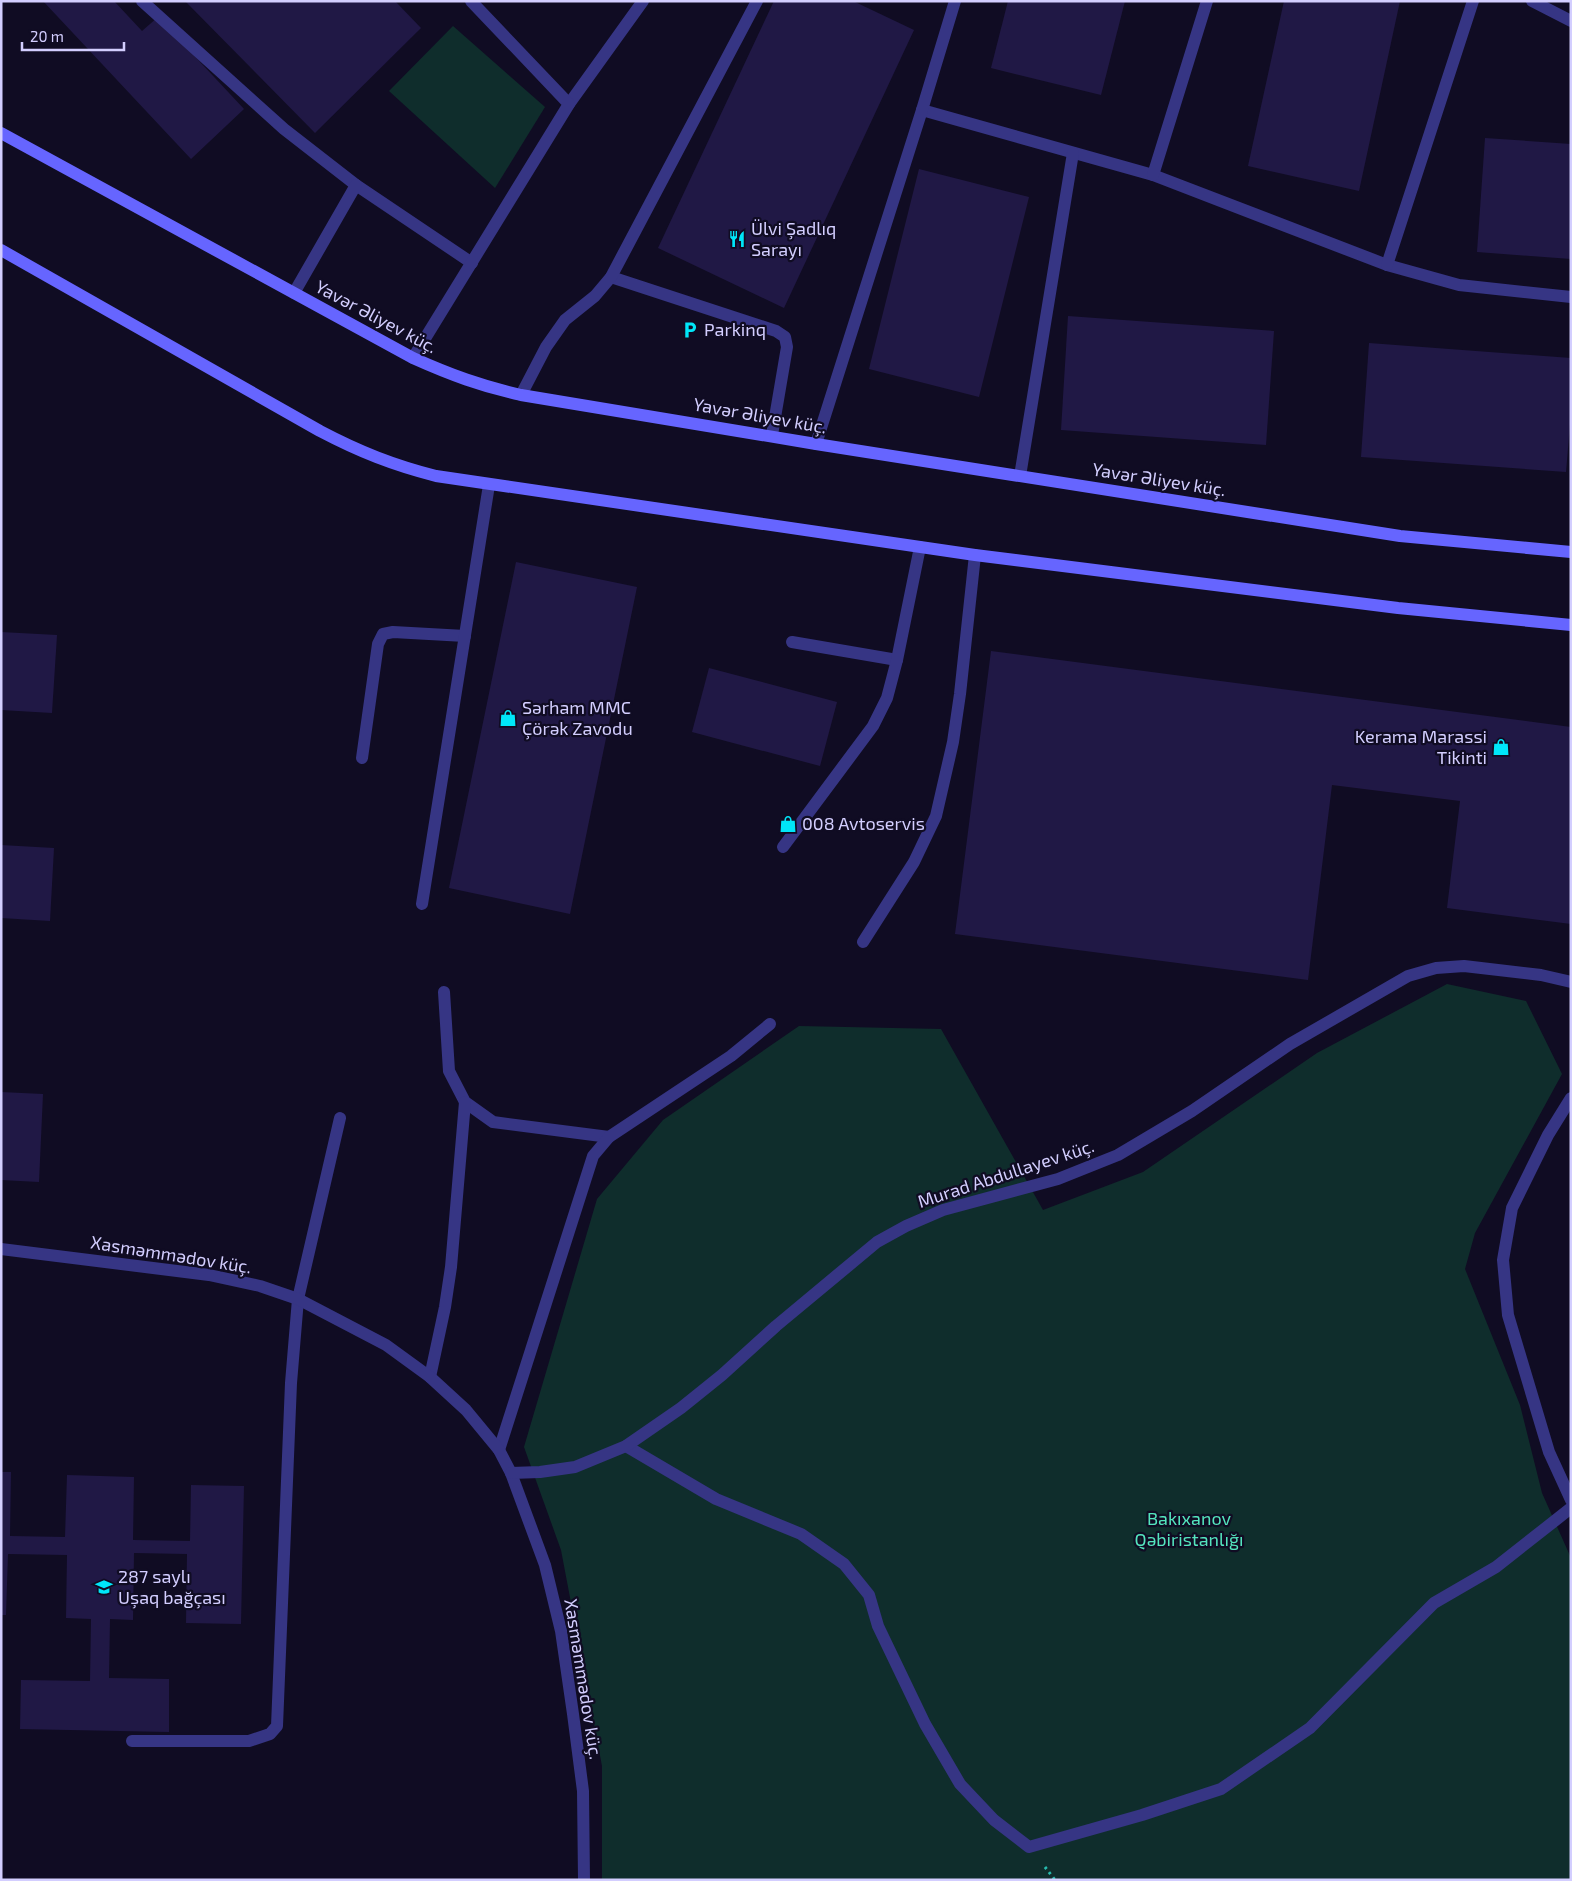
<svg xmlns="http://www.w3.org/2000/svg" width="1572" height="1881" viewBox="0 0 1572 1881" font-family="'Exo 2',sans-serif">
  <rect width="100%" height="100%" fill="#100c23"/>
  <!-- green -->
  <g fill="#0f2d2c">
    <path d="M453 26 545 107 495 188 389 91Z"/>
    <path d="M1447 984 1526 1001 1562 1074 1475 1233 1465 1269 1520 1405 1542 1493 1571 1558V1880H602V1766L561 1550 524 1447 597 1199 663 1120 799 1026 941 1029 1043 1210 1143 1172 1317 1053Z"/>
  </g>
  <!-- building -->
  <g fill="#201845">
    <path d="M43 1H114L142 31 158 17 244 109 191 159Z"/>
    <path d="M185 1H395L421 28 315 133Z"/>
    <path d="M774 1H853L914 30 784 308 658 248Z"/>
    <path d="M1008 1H1125L1101 95 991 68Z"/>
    <path d="M1284 1H1400L1359 191 1248 166Z"/>
    <path d="M1485 138 1571 144V259L1477 252Z"/>
    <path d="M919 169 1029 197 979 397 869 369Z"/>
    <path d="M1068 316 1274 331 1266 445 1061 430Z"/>
    <path d="M1369 343 1571 358V413L1566 472 1361 457Z"/>
    <path d="M516 562 637 587 570 914 449 888Z"/>
    <path d="M1 632 57 635 52 713 1 710Z"/>
    <path d="M991 651 1571 727V924L1447 908 1460 801 1332 785 1308 980 955 934Z"/>
    <path d="M709 668 837 702 820 766 692 732Z"/>
    <path d="M1 845 54 848 50 921 1 918Z"/>
    <path d="M1 1092 43 1094 39 1182 1 1180Z"/>
    <path d="M1 1472H11L10 1536 65 1537 67 1475 134 1477 133 1540 190 1541 191 1485 244 1486 241 1624 186 1623 187 1554 134 1553 133 1620 110 1619 109 1678 169 1679V1732L20 1729 21 1680 90 1681 91 1619 66 1618 67 1555 8 1554 6 1615H1Z"/>
  </g>
  <g fill="none" stroke-linecap="round" stroke-linejoin="round">
    <!-- path -->
    <path stroke="#28baae" stroke-width="3" stroke-dasharray="2.5 4" stroke-linecap="butt" d="M1045 1867 1055 1880"/>
    <!-- lane -->
    <g stroke="#363584" stroke-width="12">
      <path d="M142 1 284 129 356 185 472 263"/>
      <path d="M1532 1 1571 21"/>
      <path d="M569 104 643 1"/>
      <path d="M922 110 1153 175 1387 265 1459 285 1571 297"/>
      <path d="M1153 175 1207 1"/>
      <path d="M1387 265 1473 1"/>
      <path d="M611 277 776 331 785 337 787 347 772 435"/>
      <path d="M294 293 356 185"/>
      <path d="M413 358 569 104 471 1"/>
      <path d="M521 395 546 347 565 320 595 296 611 277 757 1"/>
      <path d="M816 444 922 110 955 1"/>
      <path d="M1020 476 1073 153"/>
      <path d="M792 642 897 660"/>
      <path d="M362 758 378 644 383 634 393 632 465 636"/>
      <path d="M783 847 873 726 887 698 897 660 920 547"/>
      <path d="M422 904 489 485"/>
      <path d="M863 942 914 862 936 816 953 742 960 694 975 555"/>
      <path d="M444 992 449 1071 465 1102 493 1122 609 1137"/>
      <path d="M430 1377 445 1307 451 1267 465 1102"/>
      <path d="M626 1446 716 1499 801 1534 844 1564 869 1595 878 1626 925 1724 960 1784 994 1820 1029 1847 1142 1815 1221 1789 1310 1728 1434 1603 1496 1567 1571 1508"/>
      <path d="M499 1450 593 1156 609 1137 731 1056 770 1024"/>
      <path d="M132 1741H249L270 1734 277 1726 291 1383 298 1299 340 1118"/>
    </g>
    <!-- street -->
    <g stroke="#363584" stroke-width="12">
      <path d="M1571 1098 1548 1135 1512 1208 1503 1260 1508 1315 1549 1452 1571 1500"/>
      <path d="M1 1249 209 1275 260 1286 298 1299 386 1345 430 1377 466 1410 499 1450 511 1473 545 1565 561 1631 573 1714 583 1791 584 1880"/>
      <path d="M511 1473 540 1472 575 1467 626 1446 681 1408 722 1375 776 1326 877 1242 906 1226 943 1210 1058 1179 1118 1155 1192 1111 1290 1044 1408 976 1436 968 1464 966 1541 975 1571 982"/>
    </g>
    <!-- secondary -->
    <g stroke="#6665ff" stroke-width="12">
      <path d="M1 133 413 358C451 375 481 386 521 395L816 444 1400 536 1571 552"/>
      <path d="M1 250 320 431C360 452 393 465 436 476L975 555 1398 608 1571 625"/>
    </g>
  </g>
  <!-- icons -->
  <defs>
    <g id="restaurant-bare" transform="scale(1.35)"><path d="M-5-6h1v4h1v-4h1v4h1v-4h1v5L-1.5 .5V6h-2V.5L-5-1ZM5-6V6H3V1.5H1.5Q1.5-4 5-6Z" fill="#00e6f9" stroke="#100c23" stroke-width="2.5" paint-order="stroke"/></g>
    <g id="parking-bare" transform="scale(1.35)"><path d="M-3.5-5.5H1a3.5 3.5 0 0 1 0 7H-1V5.5H-3.5ZM-1-3.4V-.6H.8a1.4 1.4 0 0 0 0-2.8Z" fill="#00e6f9" stroke="#100c23" stroke-width="2.5" paint-order="stroke"/></g>
    <g id="shop-bare" transform="scale(1.35)"><path d="M-5-2.5h2.3a2.7 3.5 0 0 1 5.4 0H5L5.5 6h-11ZM-1.5-2.5h3a1.5 2.3 0 0 0-3 0Z" fill="#00e6f9" stroke="#100c23" stroke-width="2.5" paint-order="stroke"/></g>
    <g id="school-bare" transform="scale(1.35)"><path d="M0-5L7-2L0 1L-7-2ZM-4 1L0 2.5L4 1V4Q0 6-4 4Z" fill="#00e6f9" stroke="#100c23" stroke-width="2.5" paint-order="stroke"/></g>
  </defs>
  <g fill-rule="evenodd">
    <use href="#restaurant-bare" x="737" y="239"/>
    <use href="#parking-bare" x="690" y="330"/>
    <use href="#shop-bare" x="508" y="718"/>
    <use href="#shop-bare" x="1501" y="747"/>
    <use href="#shop-bare" x="788" y="824"/>
    <use href="#school-bare" x="104" y="1587"/>
  </g>
  <g text-anchor="middle" stroke-width="4.5" stroke-linejoin="round" paint-order="stroke">
    <!-- poi labels -->
    <g font-size="18" fill="#d3ceff" stroke="#100c23" text-anchor="start">
      <text x="751" y="235">Ülvi Şadlıq<tspan x="751" dy="21">Sarayı</tspan></text>
      <text x="704" y="336">Parkinq</text>
      <text x="522" y="714">Sərham MMC<tspan x="522" dy="21">Çörək Zavodu</tspan></text>
      <text x="1487" y="743" text-anchor="end">Kerama Marassi<tspan x="1487" dy="21">Tikinti</tspan></text>
      <text x="802" y="830">008 Avtoservis</text>
      <text x="118" y="1583">287 saylı<tspan x="118" dy="21">Uşaq bağçası</tspan></text>
    </g>
    <!-- street labels -->
    <g font-size="18" fill="#d3ceff" stroke="#100c23">
      <text transform="translate(376 317) rotate(28)" y="6">Yavər Əliyev küç.</text>
      <text transform="translate(760 416) rotate(10)" y="6">Yavər Əliyev küç.</text>
      <text transform="translate(1159 480) rotate(9)" y="6">Yavər Əliyev küç.</text>
      <text transform="translate(1006 1174) rotate(-18)" y="6">Murad Abdullayev küç.</text>
      <text transform="translate(171 1255) rotate(9)" y="6">Xasməmmədov küç.</text>
      <text transform="translate(583 1679) rotate(81)" y="6">Xasməmmədov küç.</text>
    </g>
    <!-- park labels -->
    <g font-size="18" fill="#54e5be" stroke="#100c23">
      <text x="1189" y="1525">Bakıxanov<tspan x="1189" dy="21">Qəbiristanlığı</tspan></text>
    </g>
  </g>
  <!-- border -->
  <rect width="1572" height="1881" fill="none" stroke="#d3ceff" stroke-width="5"/>
  <!-- scale -->
  <path d="M22 42v8h102v-8" fill="none" stroke="#d3ceff" stroke-width="2.5"/>
  <text x="30" y="42" font-size="15" fill="#d3ceff" stroke="#100c23" stroke-width="4" paint-order="stroke">20 m</text>
</svg>
